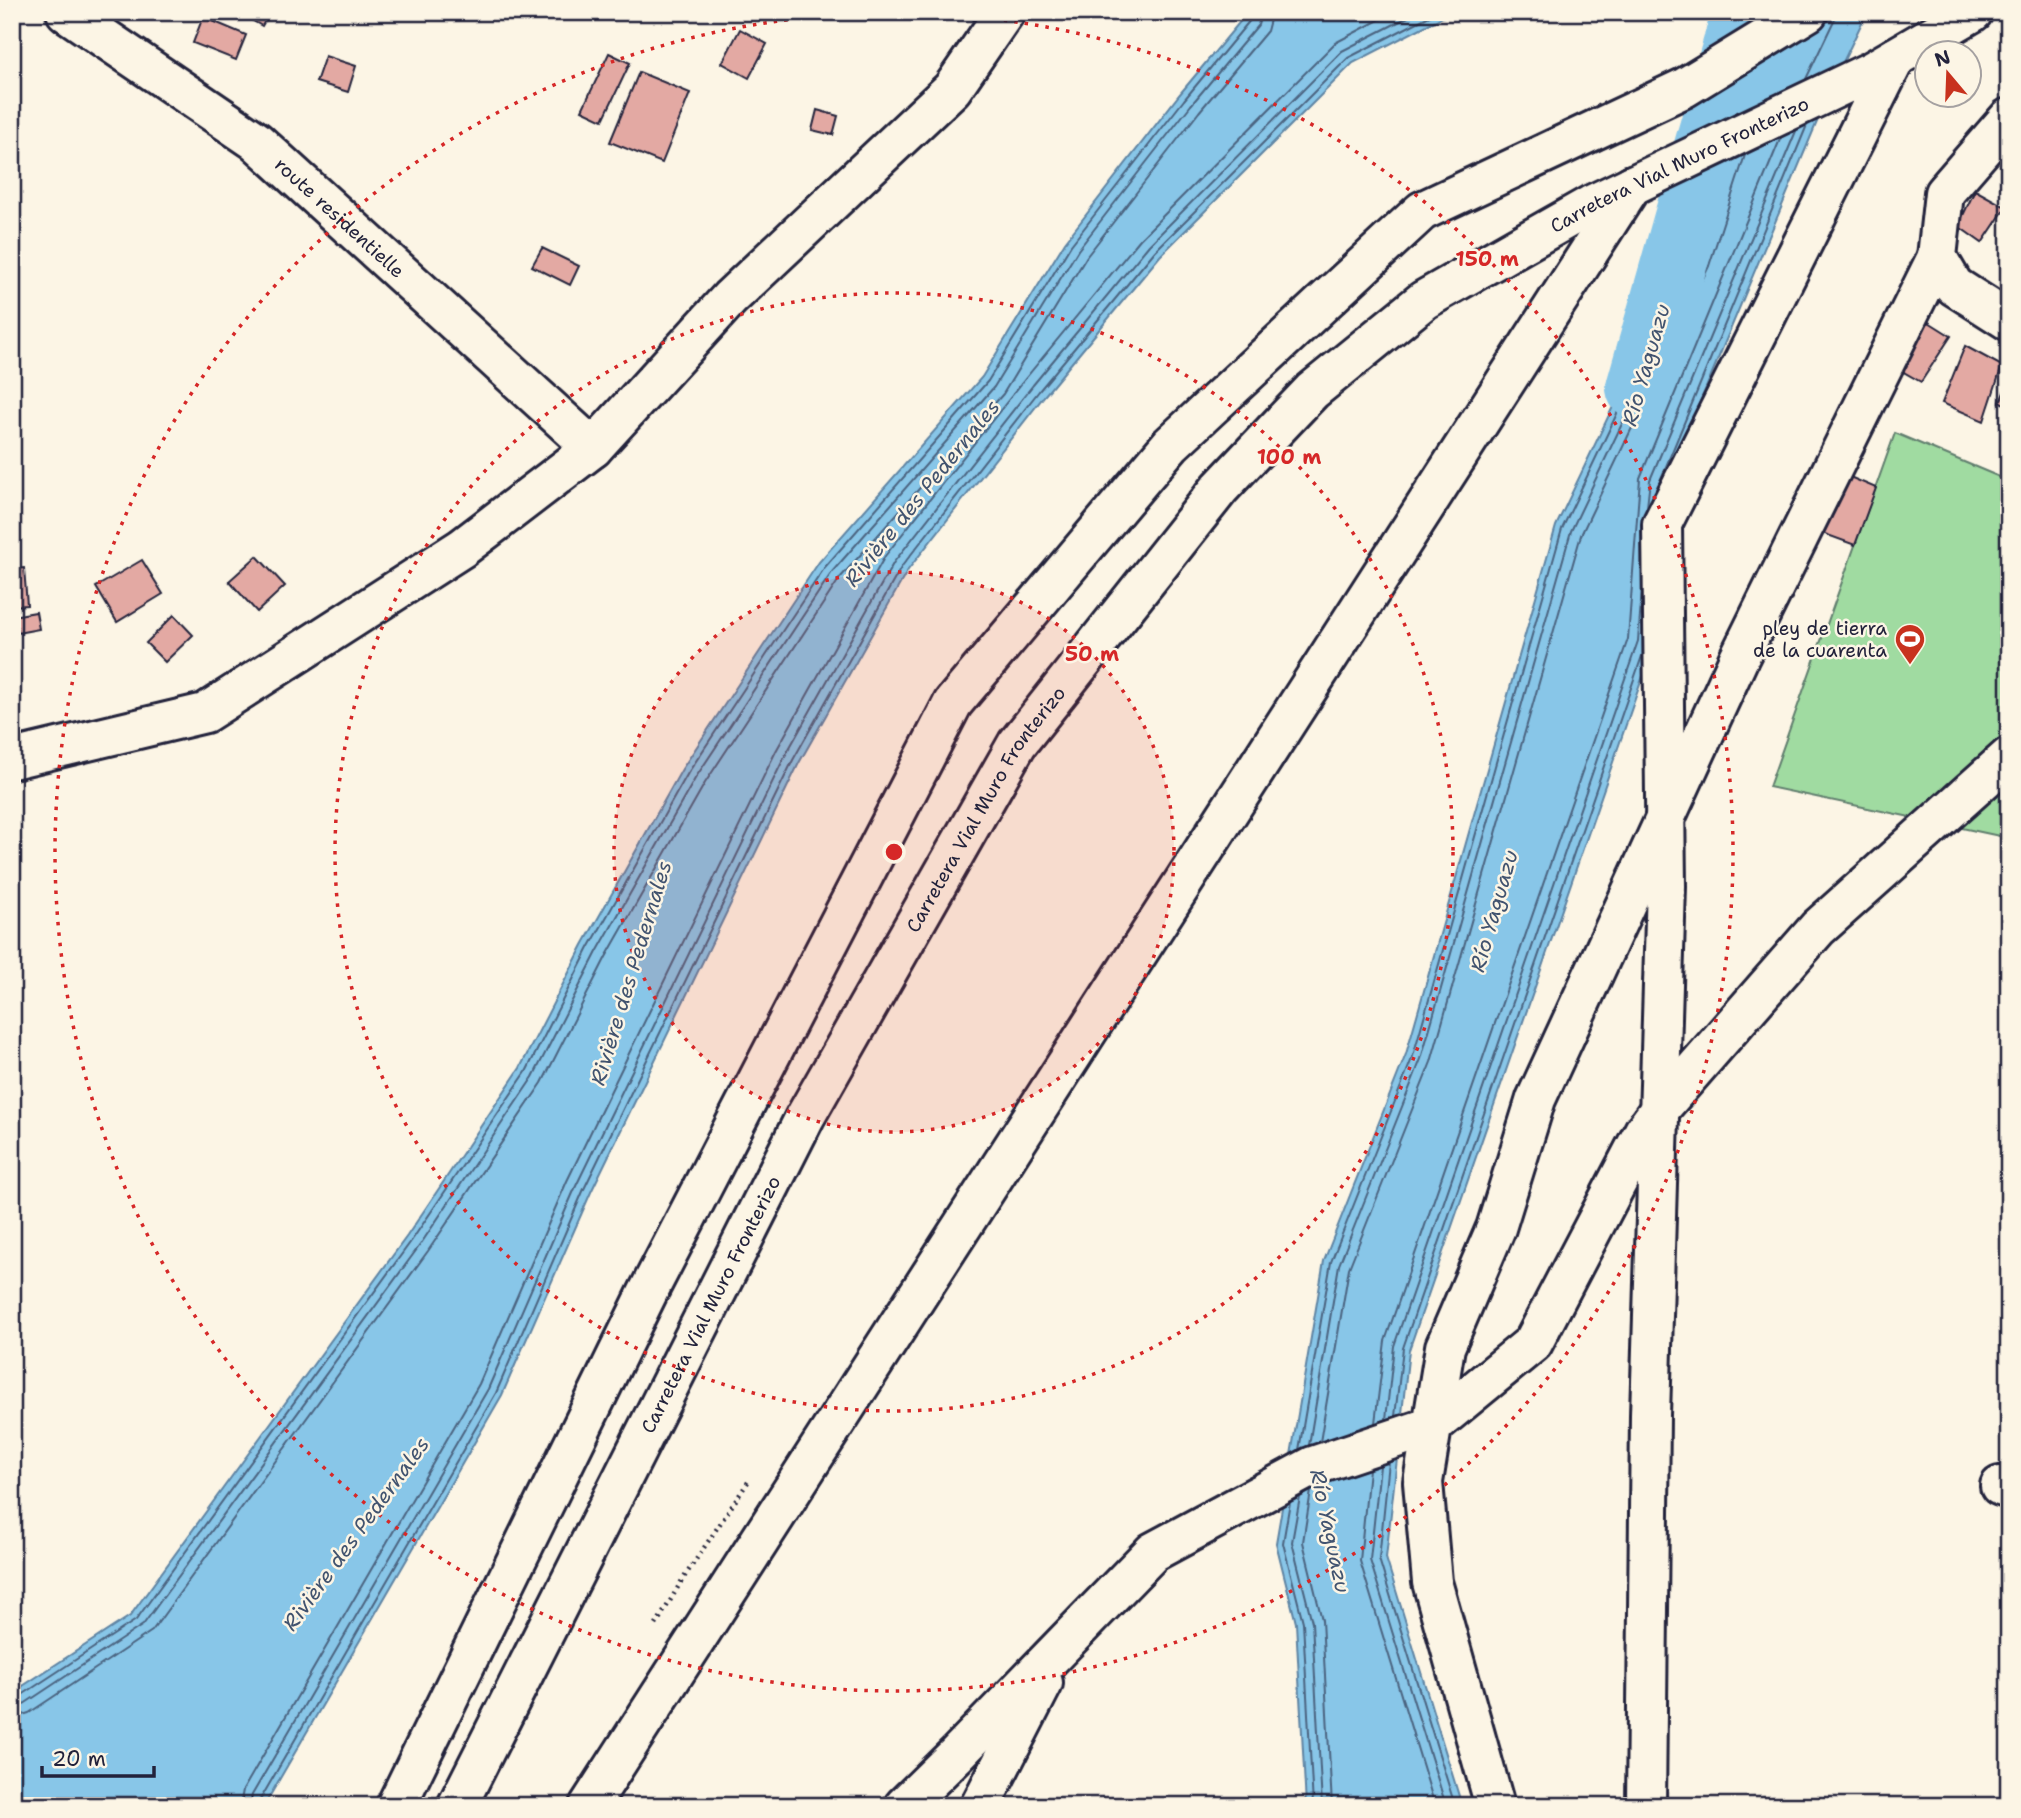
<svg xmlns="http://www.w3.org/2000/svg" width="2021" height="1818" viewBox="0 0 2021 1818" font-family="'Shantell Sans',sans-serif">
  <rect width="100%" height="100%" fill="#fcf5e5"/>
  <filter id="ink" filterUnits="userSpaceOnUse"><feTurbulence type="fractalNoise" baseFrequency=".0143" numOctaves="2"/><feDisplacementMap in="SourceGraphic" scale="14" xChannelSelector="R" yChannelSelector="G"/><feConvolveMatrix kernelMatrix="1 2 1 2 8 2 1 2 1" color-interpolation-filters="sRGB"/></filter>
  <g filter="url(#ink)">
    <!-- green -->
    <path fill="#a0dba1" stroke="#617e6e" stroke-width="2" d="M1895 433 2009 481V838L1769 787Z"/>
    <!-- water -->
    <g fill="#88c6e8" stroke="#5f84a3" stroke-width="2">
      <path d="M1248 12H1452L1353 63 1160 256 1045 395 908 570 799 763 591 1192 502 1395 264 1806H12V1693L130 1616 407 1236 520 1068 583 945 682 769 819 562 982 377 1065 242 1179 95Z"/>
      <path d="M1764 12H1867L1834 81 1665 486 1654 644 1409 1350 1386 1558 1462 1806H1306L1296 1623 1276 1543 1324 1261 1406 1054 1556 526 1685 256Z"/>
    </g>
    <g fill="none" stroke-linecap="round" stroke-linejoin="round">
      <!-- shore -->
      <g stroke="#4b6480" stroke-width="2">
        <path d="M1806 79 1838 12"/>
        <path d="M1658 486 1807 125"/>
        <path d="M1647 507 1650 480 1796 131"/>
        <path d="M1395 1416 1403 1348 1642 656"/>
        <path d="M1386 1419 1394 1346 1638 641 1642 590"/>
        <path d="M1375 1423 1385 1341 1628 639 1640 478 1781 137"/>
        <path d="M1320 1442 1349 1268 1431 1062 1581 535 1709 266 1745 155"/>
        <path d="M1309 1445 1339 1265 1421 1059 1571 531 1699 262 1732 161"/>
        <path d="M1299 1450 1331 1262 1413 1056 1562 529 1691 258 1721 166"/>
        <path d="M1389 1462 1379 1559 1455 1806"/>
        <path d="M1380 1466 1370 1560 1446 1806"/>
        <path d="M1369 1469 1360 1561 1435 1806"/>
        <path d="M1311 1491 1303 1542 1322 1620 1332 1806"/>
        <path d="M1300 1497 1292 1542 1312 1622 1322 1806"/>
        <path d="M1290 1502 1283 1543 1303 1622 1313 1806"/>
        <path d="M12 1698 19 1697 136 1620 412 1240 526 1072 589 948 688 773 825 567 988 381 1071 245 1184 100 1251 19 1253 12"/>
        <path d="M12 1707 24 1704 143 1625 420 1245 533 1077 597 952 696 777 832 572 994 387 1078 250 1191 105 1258 25 1262 12"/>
        <path d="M12 1718 29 1713 152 1631 428 1251 542 1083 606 957 705 783 840 578 1003 394 1087 256 1199 112 1267 31 1272 12"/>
        <path d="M240 1806 243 1790 479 1384 567 1181 776 751 885 556 1025 379 1140 239 1335 43 1394 12"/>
        <path d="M250 1806 252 1795 488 1389 576 1186 785 756 894 562 1033 385 1149 245 1342 51 1418 12"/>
        <path d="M259 1806 260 1800 496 1393 584 1189 793 760 902 566 1039 391 1155 251 1348 58 1437 12"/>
      </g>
      <!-- river -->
      <path stroke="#88c6e8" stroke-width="66" d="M1639 388 1745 12"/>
    </g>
    <!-- building -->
    <g fill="#e3a9a3" stroke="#22223b" stroke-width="2">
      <path d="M237 12H270L262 26Z"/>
      <path d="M203 17 246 35 236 60 193 43Z"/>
      <path d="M740 29 767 44 749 78 722 63Z"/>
      <path d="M609 53 630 63 603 120 582 110Z"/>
      <path d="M325 56 356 66 348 92 316 82Z"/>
      <path d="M639 72 690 93 662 163 610 142Z"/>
      <path d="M817 110 838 116 833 135 812 130Z"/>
      <path d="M1975 190 2006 207 1982 243 1958 226Z"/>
      <path d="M542 248 579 266 570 285 532 266Z"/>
      <path d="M1924 319 1951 336 1921 382 1902 371Z"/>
      <path d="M1965 346 2002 366 1984 421 1942 403Z"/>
      <path d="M2009 380V406L2000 402Z"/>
      <path d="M1845 475 1876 488 1855 545 1822 533Z"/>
      <path d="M257 556 285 586 257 612 229 581Z"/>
      <path d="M142 560 163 594 117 622 96 587Z"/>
      <path d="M24 568 27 605 12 606V569Z"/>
      <path d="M36 612 39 629 12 634V616Z"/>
      <path d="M174 615 193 635 165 662 146 643Z"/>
    </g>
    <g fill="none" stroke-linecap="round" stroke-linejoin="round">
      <!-- street casing -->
      <g stroke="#22223b" stroke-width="44">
        <g id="street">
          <path id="s1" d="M66 12 256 141 593 448"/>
          <path d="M2009 118 1944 193 1937 257 1954 286 2009 321"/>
          <path d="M12 759 205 713 462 548 593 448 730 298 952 89 1005 12"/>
          <path d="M2000 1486 2009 1489"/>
          <path d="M589 1806 1632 185"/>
          <path d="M904 1806 956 1755 1153 1552 1313 1466 1432 1426 1533 1343 1644 1131 1660 1109 1818 928 2009 757"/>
          <path d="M980 1806 1043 1683"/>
          <path d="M1495 1806 1432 1582 1423 1482 1445 1347 1496 1228 1536 1099 1739 658 1937 257"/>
          <path d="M1646 1806 1650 1415 1666 886 1662 524 1896 57"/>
        </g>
      </g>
      <!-- secondary casing -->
      <g stroke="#22223b" stroke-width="44">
        <g id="secondary">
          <path d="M396 1806 648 1292 953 703 1171 444 1422 211 1684 88 1808 12"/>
          <path id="s2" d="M457 1806 805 1117 1017 744 1220 488 1312 391 1424 300 1591 205 1872 71 1973 12"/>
        </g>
      </g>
      <!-- path -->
      <path stroke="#22223b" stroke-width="4.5" stroke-dasharray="2 5" stroke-linecap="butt" d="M656 1625 681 1582 750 1479"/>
      <!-- street -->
      <use href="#street" stroke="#fcf5e5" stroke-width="38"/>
      <!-- secondary -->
      <use href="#secondary" stroke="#fcf5e5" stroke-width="38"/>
    </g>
  </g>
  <!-- distance rings -->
  <circle cx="894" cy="852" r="280" fill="#d62828" fill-opacity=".12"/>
  <g fill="none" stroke="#d62828" stroke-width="3.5" stroke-dasharray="3.5 7">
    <circle cx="894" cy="852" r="280"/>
    <circle cx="894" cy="852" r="559"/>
    <circle cx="894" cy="852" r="839"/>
  </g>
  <!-- icons -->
  <defs>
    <g id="stadium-pin" transform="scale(1.575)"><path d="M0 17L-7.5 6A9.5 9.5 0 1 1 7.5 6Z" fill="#c8321e" stroke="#fcf5e5"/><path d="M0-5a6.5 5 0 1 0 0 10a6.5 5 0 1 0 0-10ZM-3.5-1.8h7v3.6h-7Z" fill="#fff"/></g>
  </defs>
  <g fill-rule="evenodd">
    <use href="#stadium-pin" x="1910" y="639"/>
  </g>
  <g text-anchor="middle" stroke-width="5" stroke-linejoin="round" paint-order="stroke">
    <!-- street labels -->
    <g font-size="19" fill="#22223b" stroke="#fcf5e5">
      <text dy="7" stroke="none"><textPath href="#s2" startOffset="2095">Carretera Vial Muro Fronterizo</textPath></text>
      <text dy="7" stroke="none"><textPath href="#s1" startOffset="343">route residentielle</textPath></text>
      <text dy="7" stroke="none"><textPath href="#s2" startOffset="1129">Carretera Vial Muro Fronterizo</textPath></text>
      <text dy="7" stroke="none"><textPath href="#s2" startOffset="562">Carretera Vial Muro Fronterizo</textPath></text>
    </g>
    <!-- poi labels -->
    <g font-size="19" fill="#22223b" stroke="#fcf5e5" text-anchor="end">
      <text x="1887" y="635">pley de tierra<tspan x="1887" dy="22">de la cuarenta</tspan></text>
    </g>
    <!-- water labels -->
    <g font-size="21" font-style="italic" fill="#41536f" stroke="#fcf5e5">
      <text transform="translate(1646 365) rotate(-74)" y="7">Río Yaguazu</text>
      <text transform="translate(922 493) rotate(-51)" y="7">Rivière des Pedernales</text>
      <text transform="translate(1494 911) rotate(-74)" y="7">Río Yaguazu</text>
      <text transform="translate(631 973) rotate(-73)" y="7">Rivière des Pedernales</text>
      <text transform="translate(1330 1531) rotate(78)" y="7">Río Yaguazu</text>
      <text transform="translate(356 1534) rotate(-54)" y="7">Rivière des Pedernales</text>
    </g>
  </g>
  <circle cx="894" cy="852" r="10" fill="#d62828" stroke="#fcf5e5" stroke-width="3.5"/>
  <g font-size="21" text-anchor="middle" font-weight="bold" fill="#d62828" stroke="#fcf5e5" stroke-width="5" stroke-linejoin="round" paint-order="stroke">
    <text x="1487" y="266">150 m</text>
    <text x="1289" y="464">100 m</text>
    <text x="1092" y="661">50 m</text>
  </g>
  <!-- margin -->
  <rect width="2021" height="1818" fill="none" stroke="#fcf5e5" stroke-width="42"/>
  <rect x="21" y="21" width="1979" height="1776" fill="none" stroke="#22223b" stroke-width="2.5" filter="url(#ink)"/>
  <!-- north arrow -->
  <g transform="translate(1948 74) rotate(341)"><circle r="33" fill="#fcf5e5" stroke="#a5a1a1" stroke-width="2"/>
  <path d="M0-5L12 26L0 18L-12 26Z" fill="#c8321e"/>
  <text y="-10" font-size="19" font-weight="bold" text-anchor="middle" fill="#22223b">N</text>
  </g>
  <!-- scale -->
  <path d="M42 1766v10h112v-10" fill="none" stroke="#22223b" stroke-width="3.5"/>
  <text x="52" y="1766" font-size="21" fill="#22223b" stroke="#fcf5e5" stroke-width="5" paint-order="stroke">20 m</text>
</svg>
